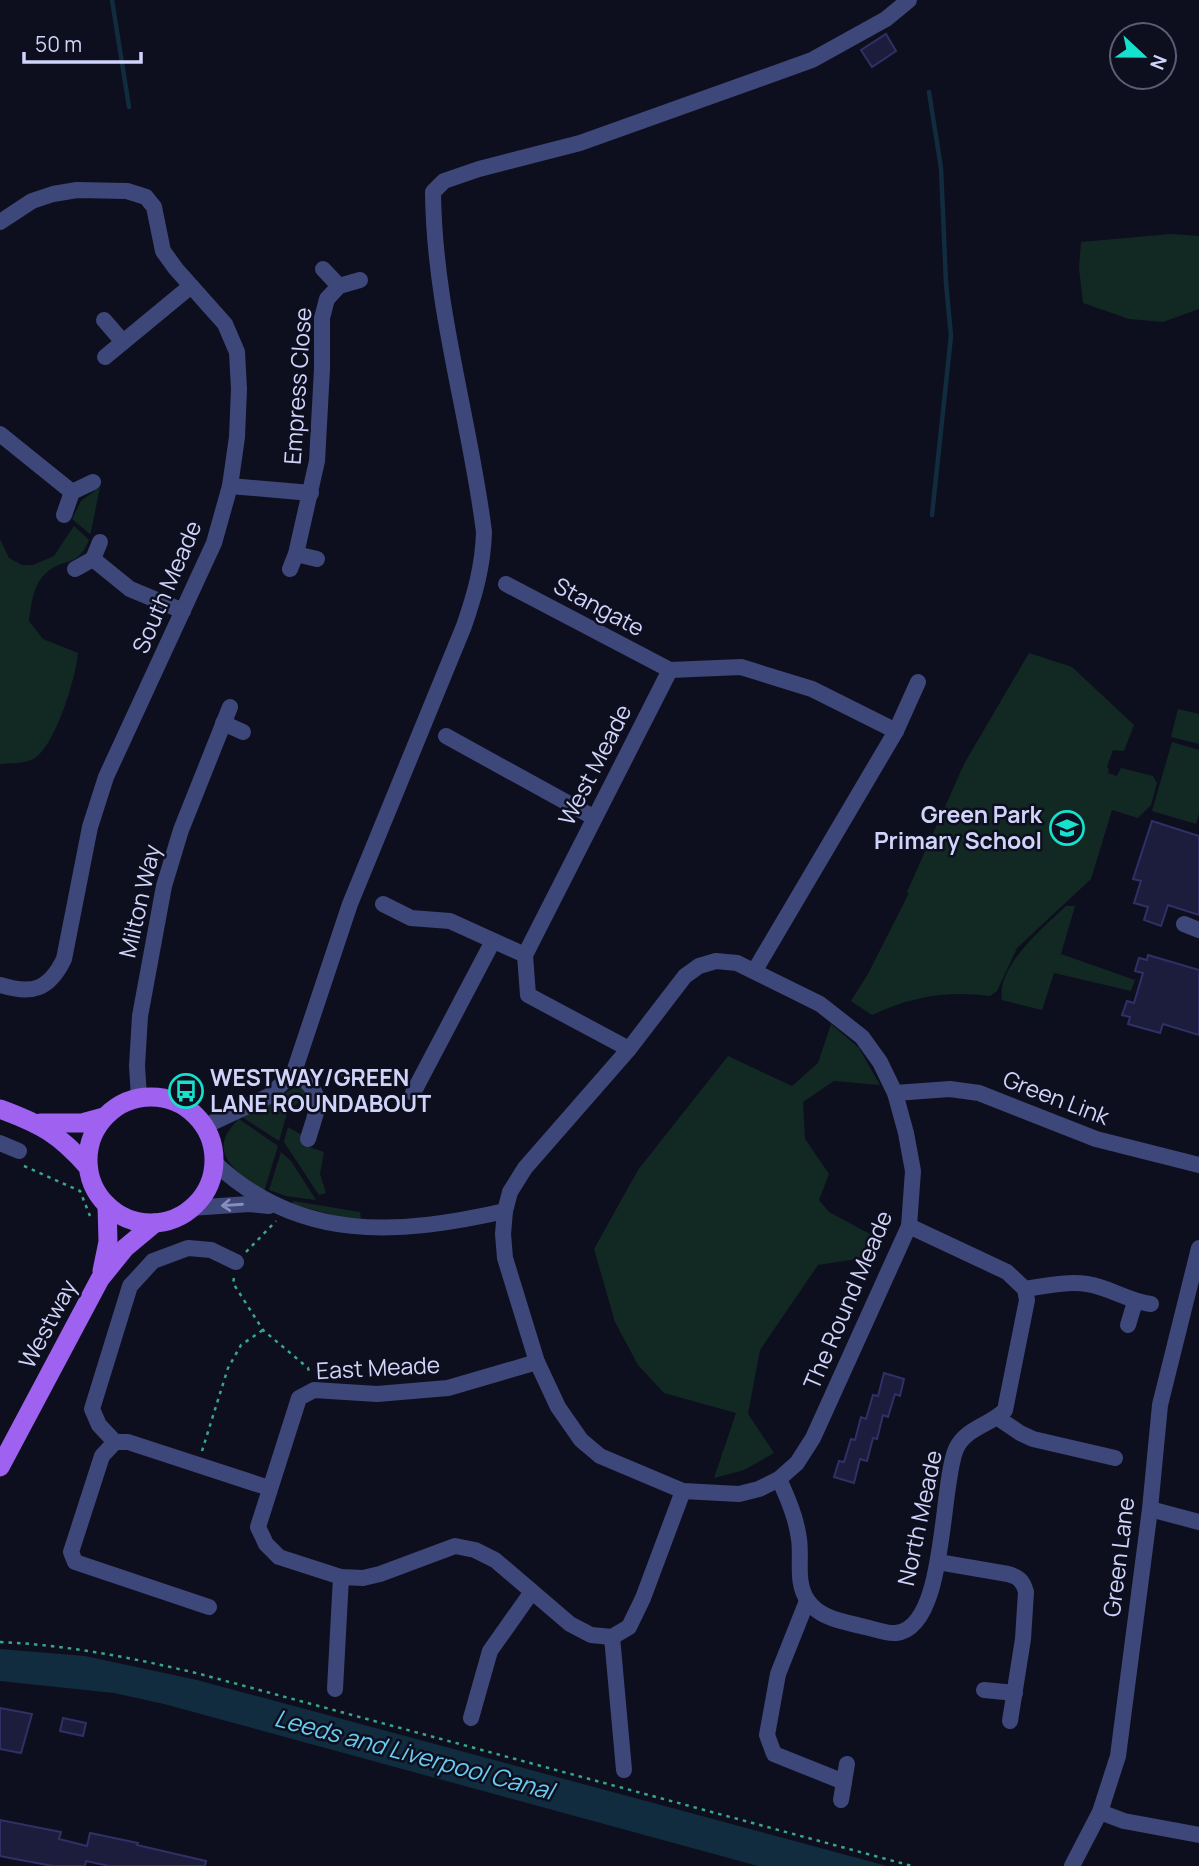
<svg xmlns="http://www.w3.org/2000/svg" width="1199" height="1866" viewBox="0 0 1199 1866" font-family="Manrope,sans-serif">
  <rect width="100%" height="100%" fill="#0e0f1e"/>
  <!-- green -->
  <g fill="#122823">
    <path d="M1171 234 1199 236V309L1163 322 1129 319 1083 303 1079 268 1081 242Z"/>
    <path d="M100 487 91 532 90 534 72 519 81 501Z"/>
    <path d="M74 526 89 540C77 569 63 557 46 573 33 584 31 606 29 621L43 639 78 653C76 677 55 748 33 759 24 764 10 763 0 764V539L9 558 22 565H33L54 556Z"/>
    <path d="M1029 653 1072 667 1134 725 1124 751 1113 750 1107 767 1109 769 1108 773 1117 776 1121 768 1153 776 1157 783 1151 805 1138 818 1112 810 1091 879 1017 948 997 991 990 996C947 990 910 997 872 1015L851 1001 868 974 909 893 907 892 964 764Z"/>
    <path d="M1178 709 1199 714V744L1171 737Z"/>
    <path d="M1172 742 1199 750V813L1196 824 1152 811Z"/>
    <path d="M1066 906H1075L1061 954 1135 980 1131 991 1054 973 1042 1010 1002 1000C996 966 1044 927 1066 906Z"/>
    <path d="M831 1024 859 1048 880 1085 834 1081 803 1102 805 1139 829 1174 819 1200 829 1212 883 1241 876 1256 818 1265 760 1350 748 1414 774 1453 744 1470 714 1478 736 1413 664 1393 638 1365 615 1322 594 1249 638 1170 728 1056 792 1086 818 1063Z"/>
    <path d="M301 1087 310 1095 288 1110 279 1141 242 1117 294 1088Z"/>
    <path d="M239 1119 278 1146 264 1192C238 1173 203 1152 239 1119Z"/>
    <path d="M288 1127 302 1135 303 1145 324 1152 320 1174 326 1193 319 1195 284 1142Z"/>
    <path d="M281 1152 291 1161 316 1200 286 1196 269 1190Z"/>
    <path d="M293 1201 360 1212 361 1219 344 1218 292 1204Z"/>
  </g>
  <!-- water -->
  <path fill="#112c3f" d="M0 1649 85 1656 197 1680 887 1866H758L164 1704 114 1693 0 1681Z"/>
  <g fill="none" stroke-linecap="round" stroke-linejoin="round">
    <!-- stream -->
    <g stroke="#112c3f" stroke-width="4.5">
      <path d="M112 0 129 107"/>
      <path d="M929 92 941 168 946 283 951 336 932 515"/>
    </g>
  </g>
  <!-- building -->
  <g fill="#1c1c3d" stroke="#303067" stroke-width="2">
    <path d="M886 34 896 51 872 67 861 50Z"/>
    <path d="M1152 821 1199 836V915L1168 905 1161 926 1144 920 1148 907 1134 903 1141 881 1133 879Z"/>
    <path d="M1148 955 1199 970V1035L1163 1024 1160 1033 1128 1024 1130 1017 1122 1015 1127 1001 1134 1003 1143 973 1135 971 1139 958 1147 960Z"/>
    <path d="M884 1373 904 1379 900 1396 895 1394 888 1417 883 1415 877 1439 873 1438 867 1461 860 1459 854 1483 834 1477 839 1461 844 1462 851 1439 855 1440 861 1417 866 1419 873 1395 878 1396Z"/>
    <path d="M0 1708 32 1714 21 1753 0 1749Z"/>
    <path d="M63 1718 86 1723 83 1736 60 1731Z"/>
    <path d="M0 1820 61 1832 59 1839 87 1846 90 1833 138 1843 137 1845 206 1861 205 1866H109L86 1861 85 1866H53L10 1858 0 1856Z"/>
  </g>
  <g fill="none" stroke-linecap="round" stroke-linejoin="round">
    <!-- path -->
    <g stroke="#39a68a" stroke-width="2.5" stroke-dasharray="3.5 5" stroke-linecap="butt">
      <path d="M327 1085C357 1063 367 1074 397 1087"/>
      <path d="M24 1166 80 1191 90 1216"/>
      <path d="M246 1252 276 1221"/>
      <path d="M234 1278 233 1283 263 1330 308 1368 310 1375"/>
      <path d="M202 1451 228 1368 241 1345 263 1330"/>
      <path d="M0 1642C68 1645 134 1658 200 1674L912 1866"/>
    </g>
    <!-- minor -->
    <g stroke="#3e4779" stroke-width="16">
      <path d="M0 222 32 201 53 194 77 190 127 191 146 197 154 207 163 251 176 269 225 324 237 352 239 389 237 437 230 486 214 543 106 777 90 827 64 959C49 990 32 995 0 985"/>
      <path d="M323 269 339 286 360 280"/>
      <path d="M104 320 123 342"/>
      <path d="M105 357 191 286"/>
      <path d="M0 434 72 492"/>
      <path d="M230 486 311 493"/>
      <path d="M64 515 72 492 93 482"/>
      <path d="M296 554 317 559"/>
      <path d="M93 559 130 589 183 611"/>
      <path d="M75 569 93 559 100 542"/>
      <path d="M290 569 296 554 317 461 322 369V318L327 299 339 286"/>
      <path d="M506 584 670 670"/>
      <path d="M670 670 741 667 812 689 896 731"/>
      <path d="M223 723 243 732"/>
      <path d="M446 736 593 817"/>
      <path d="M383 904 411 918 450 921 525 955"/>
      <path d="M1184 924 1199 930"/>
      <path d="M716 961 737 963 820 1004 862 1037 880 1062 895 1093 906 1133 913 1171 909 1226 813 1438 797 1463 779 1479 759 1489 739 1494 683 1491 600 1456 581 1440 558 1407 537 1362 505 1258 503 1234 505 1211 510 1192 525 1168 629 1049 685 976 699 966Z"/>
      <path d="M755 970 896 731 918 682"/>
      <path d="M629 1049 528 995 525 955 670 670"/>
      <path d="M294 1072C327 1095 318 1105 308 1139"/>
      <path d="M413 1093 493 941"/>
      <path d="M895 1093 950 1089 979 1093 1096 1139 1199 1165"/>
      <path d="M139 1097 137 1066 140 1016 164 886 181 830 230 707"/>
      <path d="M205 1126 269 1096 294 1072 350 904 464 626C475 594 483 566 484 532 470 419 434 308 433 192L444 181 479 169 580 143 812 60 886 19 909 0"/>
      <path d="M0 1143 19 1151"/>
      <path d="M214 1162C299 1243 399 1235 505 1211"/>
      <path d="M190 1208 249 1204 269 1206"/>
      <path d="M1025 1289C1045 1286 1067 1281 1087 1284 1109 1287 1128 1301 1151 1304"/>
      <path d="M1128 1325 1135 1302"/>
      <path d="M537 1362 448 1388 377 1394 314 1390 299 1398 258 1527 266 1544 279 1557 341 1577 363 1578 380 1574 455 1546 475 1550 495 1560 570 1624 591 1635 612 1637 629 1627 643 1598 683 1491"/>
      <path d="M998 1418 1020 1433 1033 1439 1115 1458"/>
      <path d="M115 1442 99 1425 92 1409 130 1286 153 1261 188 1248 211 1250 236 1262"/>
      <path d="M779 1479C788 1499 796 1517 799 1539 802 1559 795 1583 808 1601 820 1619 846 1622 865 1627 874 1629 887 1634 896 1633 947 1628 940 1486 956 1449 965 1428 991 1425 1005 1410L1027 1300 1025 1289 1007 1272 909 1226"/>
      <path d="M1150 1509 1199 1522"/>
      <path d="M938 1562 1008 1574C1019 1577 1023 1581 1026 1592L1023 1639 1010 1721"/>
      <path d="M807 1601 778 1674 767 1735 774 1754 844 1782"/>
      <path d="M209 1607 75 1562 71 1552 102 1456 115 1442H128L269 1488"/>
      <path d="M612 1637 624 1770"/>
      <path d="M335 1689 341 1577"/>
      <path d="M984 1690 1015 1693"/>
      <path d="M471 1718 490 1651 531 1593"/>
      <path d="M841 1800 847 1764"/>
      <path d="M1100 1812 1124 1821 1199 1835"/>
      <path d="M1072 1866 1100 1812 1118 1756 1150 1509 1160 1405 1199 1248"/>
    </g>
    <!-- major -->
    <g stroke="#9f62f0" stroke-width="19">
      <circle cx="151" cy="1160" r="63"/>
      <path d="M0 1109C41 1124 59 1134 88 1167"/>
      <path d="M40 1123H82L104 1117"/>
      <path d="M102 1271 108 1242 107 1205"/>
      <path d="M0 1467 100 1279 125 1248 155 1223"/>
    </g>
  </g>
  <!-- one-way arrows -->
  <defs><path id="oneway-shaft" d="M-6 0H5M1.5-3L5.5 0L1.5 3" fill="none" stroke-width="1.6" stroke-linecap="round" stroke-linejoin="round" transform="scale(1.75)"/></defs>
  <use stroke="#878eba" href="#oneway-shaft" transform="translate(232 1205) rotate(176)"/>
  <!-- icons -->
  <defs>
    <g id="school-ring" transform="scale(1.75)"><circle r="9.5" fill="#0e0f1e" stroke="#16e1cd" stroke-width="1.5"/><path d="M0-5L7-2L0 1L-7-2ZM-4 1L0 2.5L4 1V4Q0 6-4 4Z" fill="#16e1cd"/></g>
    <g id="bus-ring" transform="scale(1.75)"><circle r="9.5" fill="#0e0f1e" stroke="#16e1cd" stroke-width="1.5"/><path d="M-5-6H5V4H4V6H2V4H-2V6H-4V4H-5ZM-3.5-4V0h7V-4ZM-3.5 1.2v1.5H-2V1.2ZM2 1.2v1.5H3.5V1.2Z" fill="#16e1cd"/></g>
  </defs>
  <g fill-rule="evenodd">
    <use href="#school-ring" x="1067" y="828"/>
    <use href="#bus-ring" x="186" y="1091"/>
  </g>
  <g text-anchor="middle" stroke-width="5" stroke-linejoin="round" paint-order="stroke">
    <!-- street labels -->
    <g font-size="23" fill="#d0d4fa" stroke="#0e0f1e">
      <text transform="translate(298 386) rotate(-86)" y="8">Empress Close</text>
      <text transform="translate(167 587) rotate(-67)" y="8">South Meade</text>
      <text transform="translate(599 607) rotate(28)" y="8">Stangate</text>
      <text transform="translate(595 765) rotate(-63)" y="8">West Meade</text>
      <text transform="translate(140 901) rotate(-77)" y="8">Milton Way</text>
      <text transform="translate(1056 1098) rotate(21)" y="8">Green Link</text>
      <text transform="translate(848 1300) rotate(-67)" y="8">The Round Meade</text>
      <text transform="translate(48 1324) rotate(-62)" y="8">Westway</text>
      <text transform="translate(378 1368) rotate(-3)" y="8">East Meade</text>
      <text transform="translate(920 1518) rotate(-78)" y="8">North Meade</text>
      <text transform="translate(1119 1557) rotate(-83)" y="8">Green Lane</text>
    </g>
    <!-- poi labels -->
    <g font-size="23" font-weight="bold" fill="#d0d4fa" stroke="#0e0f1e" text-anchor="end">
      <text x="1042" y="823">Green Park<tspan x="1042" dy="26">Primary School</tspan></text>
      <text x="210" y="1086" text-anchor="start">WESTWAY/GREEN<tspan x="210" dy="26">LANE ROUNDABOUT</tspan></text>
    </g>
    <!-- water labels -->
    <g font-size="24" font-style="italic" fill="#68ccf0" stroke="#0e0f1e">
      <text transform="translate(414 1755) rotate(15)" y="8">Leeds and Liverpool Canal</text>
    </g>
  </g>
  <!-- north arrow -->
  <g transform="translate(1143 56) rotate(112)"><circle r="33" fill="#0e0f1e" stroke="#5c5e76" stroke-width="2"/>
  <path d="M0-5L12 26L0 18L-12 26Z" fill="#16e1cd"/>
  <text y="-10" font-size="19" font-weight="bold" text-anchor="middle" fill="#d0d4fa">N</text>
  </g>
  <!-- scale -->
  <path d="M24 52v10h117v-10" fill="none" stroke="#d0d4fa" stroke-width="3.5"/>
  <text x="35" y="52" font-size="21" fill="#d0d4fa" stroke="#0e0f1e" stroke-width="5" paint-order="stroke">50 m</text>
</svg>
